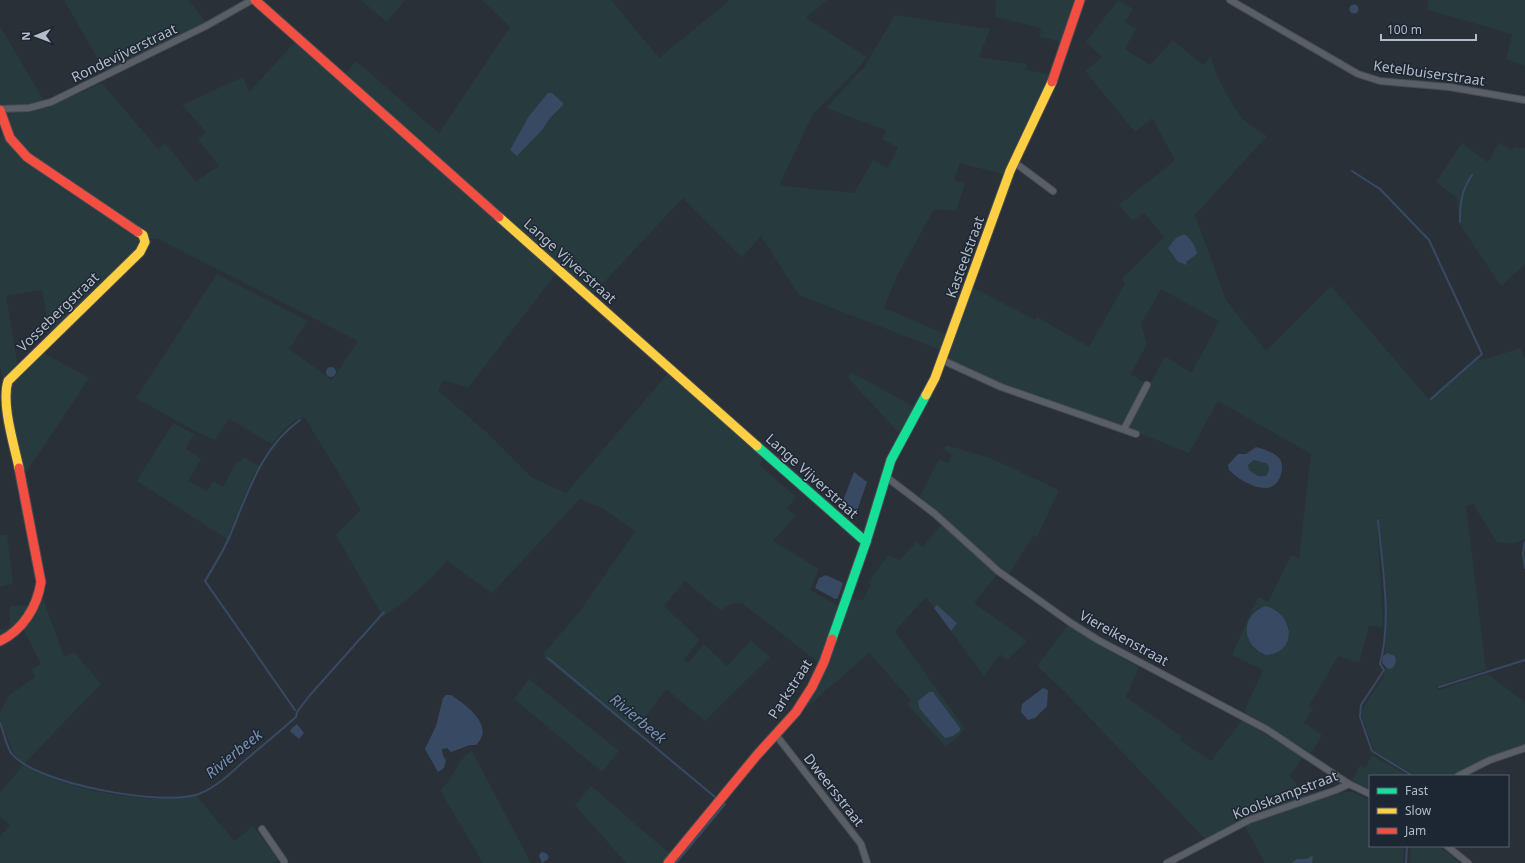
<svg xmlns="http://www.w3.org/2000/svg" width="1525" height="863" viewBox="0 0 1525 863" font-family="'Noto Sans',sans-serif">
  <rect width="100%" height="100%" fill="#2a3038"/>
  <!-- green -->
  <g fill="#273a3e" fill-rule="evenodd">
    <path d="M64 0H188L207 23 106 73Z"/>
    <path d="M361 0H405L387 22Z"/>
    <path d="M482 0H611L659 58 730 0H827L806 18 867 57 856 71 813 114 780 184 784 186 854 193 873 160 888 168 898 147 882 139 886 130 826 108 864 67 895 15 990 29 979 57 1027 64 1026 70 1051 75 1005 175 960 163 954 180 965 184 956 211 934 209 897 276 884 308 948 335 943 351 799 295 761 236 742 257 683 198 591 296 343 76 356 61 439 133 510 27Z"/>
    <path d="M996 0H1075L1062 42 1040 37 1041 28 995 17Z"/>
    <path d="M1118 0 1133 9 1125 22 1136 29 1125 49 1150 65 1173 40 1203 65 1211 56C1214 73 1232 106 1244 120 1250 126 1259 131 1267 136L1195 215 1226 300 1266 351 1331 286 1429 399 1477 356 1480 361 1520 348 1525 359V538C1518 544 1506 544 1497 542L1473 504 1466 506 1486 670 1437 686V688L1439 690 1487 674 1525 702V745L1489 757 1450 776H1417L1374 751 1361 714C1366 697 1383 685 1386 668L1390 667 1385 653 1386 592 1379 518H1377L1383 627 1369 626 1359 663 1338 656 1309 706 1313 709 1304 723 1322 735 1311 753 1244 712 1263 670 1232 655 1258 597 1268 602 1291 555 1299 558 1311 454 1218 401 1189 453 1126 428 1165 356 1191 373 1206 347 1219 321 1161 289 1141 324 1147 344 1131 374 1146 384 1124 425H1120L1005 387 949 361 947 357 972 287 1035 320 1037 317 1089 347 1125 284 1123 278 1164 237 1144 213 1132 221 1119 205 1175 160 1152 118 1135 132 1085 71 1102 57 1086 42ZM1197 254 1185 262 1187 265 1178 262 1175 257ZM1259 608C1277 609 1280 612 1289 628L1257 652C1244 642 1249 628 1252 614Z"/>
    <path d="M1428 0H1525V66L1506 59 1512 34 1427 10Z"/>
    <path d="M0 26 44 101 31 105H0Z"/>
    <path d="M296 41 558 271 468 388 444 380 438 390 485 431 531 477 566 493 670 371 765 457 759 465 796 497 787 508 796 516 773 541 819 569 810 590 840 607 819 663 743 604C733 602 728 604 721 611L685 581 664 606 700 640 684 659 688 663 704 644 727 666 751 640 770 657 705 721 666 689 634 732 545 659 544 653 580 611 635 531 602 508 580 499 492 593 447 561C427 584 408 599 383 617L336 535 361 510 305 418C293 417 279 435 272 444L229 419 215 440 195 431 136 398 217 274 308 321 289 349 332 380 358 341 158 239 141 238V246L50 336 42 290 6 296 18 367 3 379 0 364V138L2 137 0 111 45 108 102 83 158 149 165 143 196 181 219 166 198 139 206 132 182 105 243 77 249 92Z"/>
    <path d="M1462 143 1488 162 1499 143 1512 150 1514 147 1525 148V264L1501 286 1459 223 1457 198 1436 182Z"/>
    <path d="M42 352 89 378 23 477 9 394 11 382Z"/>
    <path d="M851 372 916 408 901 435 848 378Z"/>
    <path d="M173 423 194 434 186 449 201 459 188 481 207 491 213 481 223 487 237 461 240 463 243 457 259 466 253 476 227 539 137 481Z"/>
    <path d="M946 445 990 458 1059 490 1037 537 1034 535 1009 574 987 557 920 496 939 459 948 463 952 454 943 449Z"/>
    <path d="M1254 460 1268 464 1269 470 1266 476H1258L1249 470 1248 465Z"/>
    <path d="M943 526 997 575 974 603 1027 641 1007 660 1000 654 984 676 951 631 957 623 937 606 934 608 926 597 895 631 965 729 956 739 945 746 907 704 911 700 869 653 800 713 850 597 862 601 871 585 868 583 888 555 900 560 916 542 923 547 939 527ZM921 699 960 731 953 736 942 735 919 708 918 701Z"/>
    <path d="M0 535H7L13 584 0 587Z"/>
    <path d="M41 593 64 657 74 652 101 684 23 765C62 787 121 799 166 799 176 799 187 797 197 796L234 841 253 826 279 860 272 863H0V837L10 824 0 817V793L23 765 14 754 0 721V713L8 696 35 677 32 669 41 664 23 629Z"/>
    <path d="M30 605 15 627 0 638V629H10V606Z"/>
    <path d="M1067 626H1070L1099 645 1139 667 1126 697 1182 737 1180 740 1211 761 1242 720 1303 757 1290 776 1306 797 1261 812 1205 839 1065 692 1037 666Z"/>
    <path d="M529 679 619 751 602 772 514 699Z"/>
    <path d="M472 751 531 863H483L440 790C444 786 448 782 451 777 458 767 461 757 472 751Z"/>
    <path d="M1372 755 1409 776H1370V789L1352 781 1360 765 1365 768Z"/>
    <path d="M591 786 670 854 662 863H626L575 805Z"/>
    <path d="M1346 792H1352L1370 800V846H1404L1403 863H1265L1244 825 1290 808Z"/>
    <path d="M1411 846H1439L1460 863H1410Z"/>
  </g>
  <!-- water -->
  <g fill="#384963" fill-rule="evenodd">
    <circle cx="1354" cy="9" r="4.5"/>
    <path d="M548 93H552L563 103V105L550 118 542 130 517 156 510 150 529 116Z"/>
    <path d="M1182 235H1186C1191 240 1196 246 1197 254L1186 262 1187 265 1178 262 1168 248 1176 238Z"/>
    <circle cx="331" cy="372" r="5"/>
    <path d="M1256 447C1263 449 1274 452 1279 458 1282 461 1282 465 1282 469 1278 502 1244 485 1229 470L1228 465 1238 454H1246ZM1254 460 1268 464 1269 470 1266 476H1258L1249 470 1248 465Z"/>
    <path d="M854 472 867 482 857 511 843 501Z"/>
    <path d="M826 575 843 583 838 598 835 599 815 588 819 578Z"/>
    <path d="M937 605 957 623 951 631 934 608Z"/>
    <path d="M1265 606C1293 612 1300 652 1266 655 1241 646 1240 615 1265 606Z"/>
    <path d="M1387 653 1395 656 1396 662 1393 668 1388 669 1382 663 1383 656Z"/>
    <path d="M1043 688 1048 690 1047 706 1035 718 1028 720 1021 712 1022 704Z"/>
    <path d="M929 692H933L960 728V731L953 736 945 738 942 735 919 708 918 701Z"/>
    <path d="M446 695H451C466 705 496 726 476 745H470L451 752 447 748 442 749 443 756 446 760 444 768 438 772 425 749 436 726 443 698Z"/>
    <path d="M297 724 304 733 299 739 290 731 291 729Z"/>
    <path d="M541 852 546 853 549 857 547 860 542 863 539 856Z"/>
    <path d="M1311 856 1313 857 1312 863H1291L1297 859H1307Z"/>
  </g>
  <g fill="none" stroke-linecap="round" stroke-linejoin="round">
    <!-- stream -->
    <g stroke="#384963" stroke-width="2">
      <path d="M1352 171 1380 189 1429 240 1482 354 1431 399"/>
      <path d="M1460 222C1460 204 1461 191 1472 175"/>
      <path d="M1378 520C1382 565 1392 620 1380 664L1384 670 1361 705 1360 717 1372 751 1413 776"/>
      <path d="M1525 542 1523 553 1525 568"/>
      <path d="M548 658 715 797"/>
      <path d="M1439 687 1525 660"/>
      <path d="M295 710 205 581C213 568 221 555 228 540 247 497 259 449 300 420"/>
      <path d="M0 723C4 732 6 747 12 754 36 784 164 807 199 794 216 787 229 775 243 762 261 747 279 732 296 717L297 712 310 695 384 612"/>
      <path d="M676 863 725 804"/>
      <path d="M1406 863 1407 846"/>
    </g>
    <!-- street casing -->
    <g stroke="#484c53" stroke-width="8">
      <g id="street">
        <path d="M1230 0 1358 74 1380 81 1449 87 1525 100"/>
        <path d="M0 109 29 108 51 102 206 26 252 0"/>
        <path d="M1014 162 1053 191"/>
        <path d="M942 360 1001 387 1136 434"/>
        <path d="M1124 429 1147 385"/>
        <path d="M885 476 935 514 998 571 1071 623 1098 640 1266 729 1349 784 1370 794"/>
        <path d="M776 735 861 844 867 863"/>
        <path d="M1458 776 1490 760 1525 748"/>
        <path d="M262 829 284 861"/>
        <path d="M1447 846 1468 863"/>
        <path d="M1167 863 1249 820 1336 790 1349 784"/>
      </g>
    </g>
    <!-- fast casing -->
    <g stroke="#484c53" stroke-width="11">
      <g id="fast">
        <path d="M757 446 866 542"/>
        <path d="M832 639 866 542 891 460 926 395"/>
      </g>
    </g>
    <!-- slow casing -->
    <g stroke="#484c53" stroke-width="11">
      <g id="slow">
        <path d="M499 217 757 446"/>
        <path d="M926 395 935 378 1010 171 1052 82"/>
        <path d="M19 468C14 444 1 404 8 381L140 252 145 242 143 235 138 232"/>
      </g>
    </g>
    <!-- jam casing -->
    <g stroke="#484c53" stroke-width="11">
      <g id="jam">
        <path d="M255 0 499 217"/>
        <path d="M1052 82 1080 0"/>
        <path d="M0 110 10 138 27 157 138 232"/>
        <path d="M0 641C23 630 37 607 41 582L19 468"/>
        <path d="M668 863 757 755 796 712 812 687 824 662 832 639"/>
      </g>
    </g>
    <!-- street -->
    <use href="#street" stroke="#5a5e66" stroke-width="6"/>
    <!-- fast -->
    <use href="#fast" stroke="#16e098" stroke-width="9"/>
    <!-- slow -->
    <use href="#slow" stroke="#ffcf43" stroke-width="9"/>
    <!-- jam -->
    <use href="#jam" stroke="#f24e42" stroke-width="9"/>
  </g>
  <g text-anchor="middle" stroke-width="3" stroke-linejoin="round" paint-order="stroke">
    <!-- street labels -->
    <g font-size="14" fill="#b4bcc9" stroke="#1d2633">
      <text transform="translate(124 53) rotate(-26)" y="5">Rondevijverstraat</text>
      <text transform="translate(1429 73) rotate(8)" y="5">Ketelbuiserstraat</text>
      <text transform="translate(965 257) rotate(-70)" y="5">Kasteelstraat</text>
      <text transform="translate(570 261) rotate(42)" y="5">Lange Vijverstraat</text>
      <text transform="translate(58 312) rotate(-44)" y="5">Vossebergstraat</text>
      <text transform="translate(812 476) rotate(42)" y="5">Lange Vijverstraat</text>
      <text transform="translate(1124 638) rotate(29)" y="5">Viereikenstraat</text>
      <text transform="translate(790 689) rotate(-57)" y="5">Parkstraat</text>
      <text transform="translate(834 790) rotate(52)" y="5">Dweersstraat</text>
      <text transform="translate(1285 795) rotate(-21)" y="5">Koolskampstraat</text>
    </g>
    <!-- water labels -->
    <g font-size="15" font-style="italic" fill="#7c92b1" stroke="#1d2633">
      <text transform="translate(638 719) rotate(40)" y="5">Rivierbeek</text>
      <text transform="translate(234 754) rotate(-39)" y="5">Rivierbeek</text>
    </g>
  </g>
  <!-- legend -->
  <rect x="1369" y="775" width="140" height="72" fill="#1d2633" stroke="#59626f"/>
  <rect x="1377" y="788" width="20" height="6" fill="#16e098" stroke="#59626f"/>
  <text x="1405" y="795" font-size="12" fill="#b4bcc9">Fast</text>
  <rect x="1377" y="808" width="20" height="6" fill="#ffcf43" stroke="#59626f"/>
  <text x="1405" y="815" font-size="12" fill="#b4bcc9">Slow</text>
  <rect x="1377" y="828" width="20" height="6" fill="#f24e42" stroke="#59626f"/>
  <text x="1405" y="835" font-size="12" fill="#b4bcc9">Jam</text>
  <!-- north arrow -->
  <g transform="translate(36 36) rotate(269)" stroke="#1d2633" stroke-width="3" paint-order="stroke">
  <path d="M0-3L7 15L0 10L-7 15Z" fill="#b4bcc9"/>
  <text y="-6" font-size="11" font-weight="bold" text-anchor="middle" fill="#b4bcc9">N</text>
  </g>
  <!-- scale -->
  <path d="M1381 34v6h95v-6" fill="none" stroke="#b4bcc9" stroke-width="2"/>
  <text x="1387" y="34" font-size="12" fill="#b4bcc9" stroke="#1d2633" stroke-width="3" paint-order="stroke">100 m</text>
</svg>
